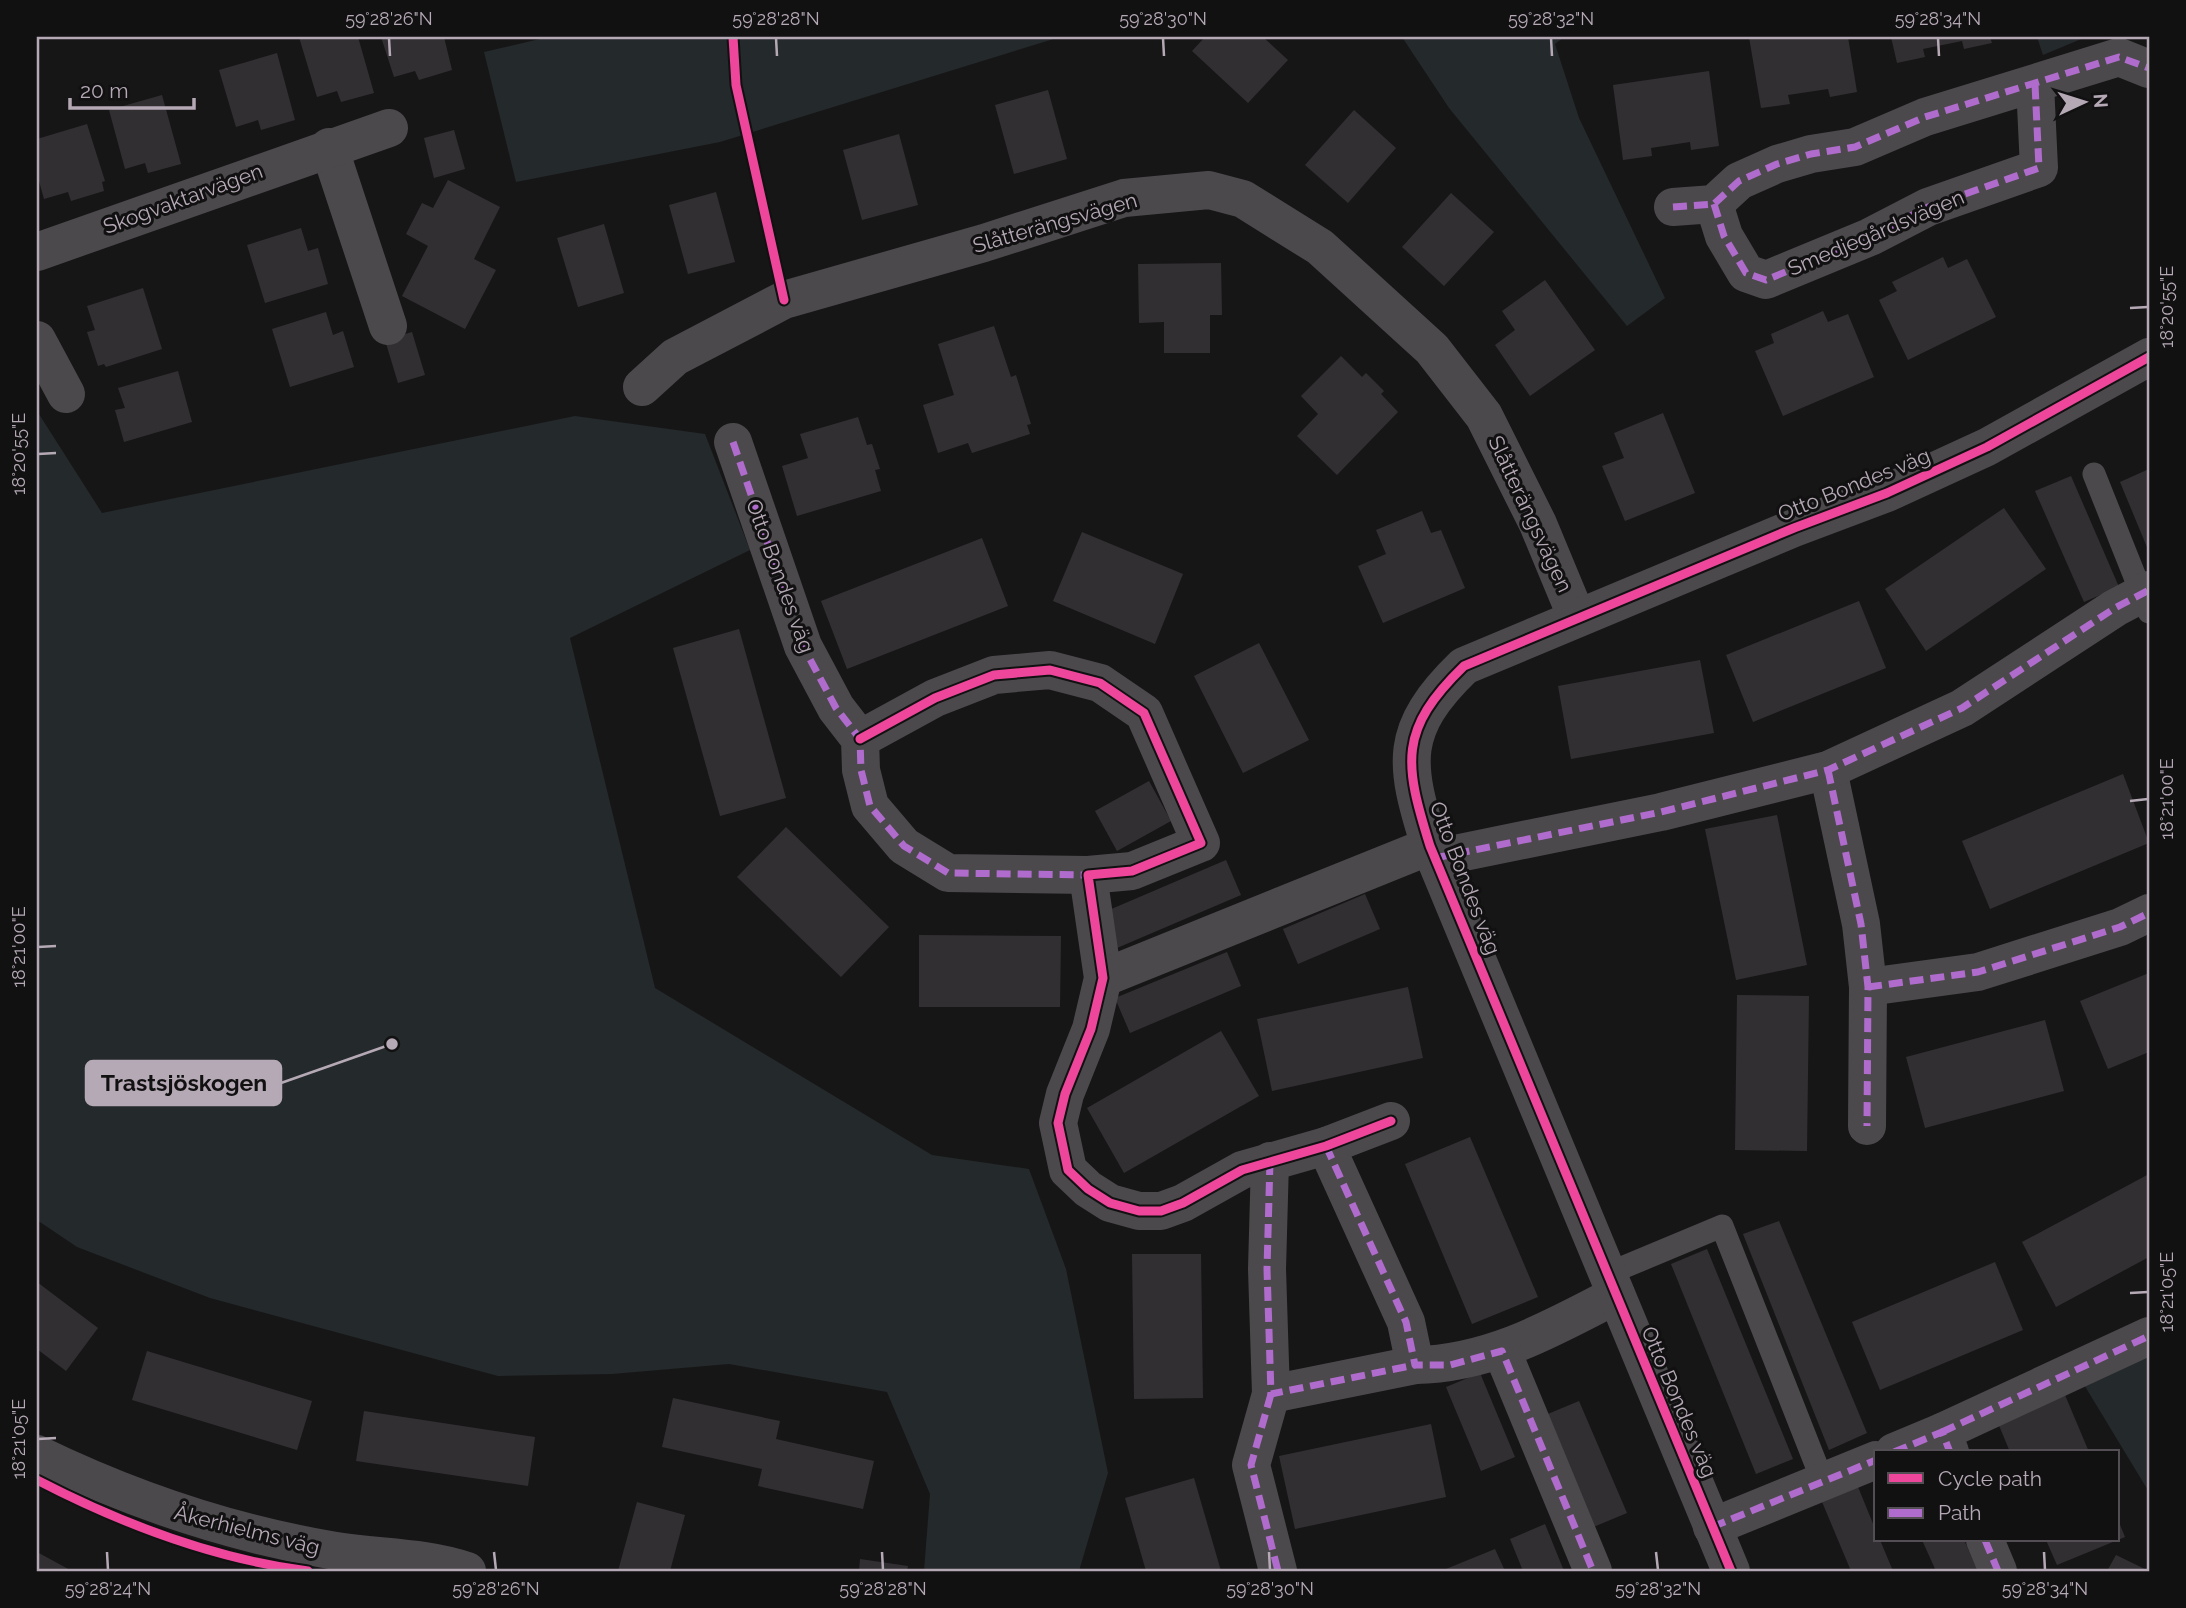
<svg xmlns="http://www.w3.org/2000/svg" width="2186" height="1608" viewBox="0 0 2186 1608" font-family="Raleway,sans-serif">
  <rect width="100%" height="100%" fill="#171617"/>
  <!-- green -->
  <g fill="#24292b">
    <path d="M548 37H1060L720 142 516 182 484 52Z"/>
    <path d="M1402 37H1564L1555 44 1579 118 1665 298 1627 326 1449 108Z"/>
    <path d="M2037 37H2086L2043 55Z"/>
    <path d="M37 411 102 513 575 416 705 434 750 550 570 638 655 988 932 1155 1029 1169 1066 1269 1108 1473 1079 1571H924L930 1494 887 1392 729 1364 612 1374 498 1376 210 1298 77 1247 37 1220Z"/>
    <path d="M2149 1350V1492L2083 1383Z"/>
  </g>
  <!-- building -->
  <g fill="#322f32">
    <path d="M299 37H358L374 93 341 102 337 91 317 97Z"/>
    <path d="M381 37H444L452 70 419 80 415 71 394 77Z"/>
    <path d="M1205 37H1263L1288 60 1248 103 1192 51Z"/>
    <path d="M1749 37H1848L1857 92 1830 97 1828 89 1788 95 1790 104 1761 108Z"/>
    <path d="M1891 37H1990L1992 43 1964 49 1962 41 1923 49 1925 57 1897 63Z"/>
    <path d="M277 53 295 120 261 130 258 120 236 127 219 70Z"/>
    <path d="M1709 71 1719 146 1691 150 1690 142 1651 148 1652 156 1623 160 1613 85Z"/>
    <path d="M1048 90 1067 159 1014 174 995 105Z"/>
    <path d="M162 95 181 164 148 173 145 163 125 169 109 110Z"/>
    <path d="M1354 110 1396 148 1348 203 1305 165Z"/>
    <path d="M87 124 105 181 102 182 104 191 71 201 68 192 44 199 37 174V139Z"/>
    <path d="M454 130 465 169 434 178 424 138Z"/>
    <path d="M899 134 918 205 862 220 843 150Z"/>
    <path d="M448 180 500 207 474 259 496 270 465 329 402 296 428 246 406 234 422 203 433 208Z"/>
    <path d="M716 192 735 262 688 274 669 205Z"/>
    <path d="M1451 193 1494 232 1444 286 1402 247Z"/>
    <path d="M604 224 624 293 578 307 557 238Z"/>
    <path d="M301 228 308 251 318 248 328 284 265 303 247 245Z"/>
    <path d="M1943 257 1948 268 1967 259 1996 317 1908 360 1879 300 1897 291 1892 282Z"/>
    <path d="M1221 263 1222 315H1210V353H1164V322L1139 323 1138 264Z"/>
    <path d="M1545 280 1595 350 1530 396 1495 345 1515 330 1502 311Z"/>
    <path d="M143 288 162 349 106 367 104 364 98 366 87 332 95 330 87 306Z"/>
    <path d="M1823 311 1828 322 1848 314 1874 377 1783 416 1755 351 1774 343 1771 334Z"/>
    <path d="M326 312 333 335 343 331 354 367 290 387 272 329Z"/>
    <path d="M994 326 1011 377 1016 375 1031 424 1027 425 1030 434 972 453 968 443 938 453 923 405 954 395 938 344Z"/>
    <path d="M412 332 425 375 398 383 385 340Z"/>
    <path d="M1341 356 1362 377 1366 373 1384 391 1381 394 1398 412 1337 475 1297 436 1318 414 1301 396Z"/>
    <path d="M178 371 192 422 124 442 115 410 125 408 118 388Z"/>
    <path d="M1663 413 1695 493 1625 521 1602 466 1624 458 1614 433Z"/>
    <path d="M858 417 867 445 872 444 880 469 875 470 881 491 797 516 782 466 808 458 800 434Z"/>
    <path d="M2149 469V552L2120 482Z"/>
    <path d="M2071 476 2119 587 2084 602 2035 491Z"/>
    <path d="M2004 508 2046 569 1926 651 1885 589Z"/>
    <path d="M1422 511 1431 533 1441 530 1465 588 1383 623 1358 566 1386 554 1376 530Z"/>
    <path d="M1082 532 1183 574 1155 644 1053 601Z"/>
    <path d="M982 538 1008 606 847 669 821 601Z"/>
    <path d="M1859 601 1886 668 1753 722 1726 655Z"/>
    <path d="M739 629 786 798 720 816 673 648Z"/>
    <path d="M1259 643 1309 740 1243 773 1194 676Z"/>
    <path d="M1700 660 1714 733 1571 759 1558 686Z"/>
    <path d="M2123 774 2149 843 1990 909 1962 841Z"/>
    <path d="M1149 781 1171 821 1117 851 1095 811Z"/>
    <path d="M1777 815 1807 965 1736 980 1705 829Z"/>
    <path d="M786 827 889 927 841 977 737 877Z"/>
    <path d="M1226 860 1241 895 1117 948 1102 913Z"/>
    <path d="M1365 894 1380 929 1298 964 1283 929Z"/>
    <path d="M919 935 1061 936 1060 1007H919Z"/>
    <path d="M1227 952 1241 986 1130 1033 1115 998Z"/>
    <path d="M2149 973V1052L2108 1069 2080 1001Z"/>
    <path d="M1408 987 1423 1058 1272 1091 1257 1019Z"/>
    <path d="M1737 995 1809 996 1807 1151 1735 1150Z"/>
    <path d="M2045 1020 2064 1091 1925 1128 1906 1057Z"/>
    <path d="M1221 1031 1259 1096 1124 1173 1087 1108Z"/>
    <path d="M1470 1137 1538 1297 1472 1324 1405 1164Z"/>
    <path d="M2149 1174V1257L2056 1307 2022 1242Z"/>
    <path d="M1779 1221 1867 1433 1829 1450 1743 1234Z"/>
    <path d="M1707 1249 1793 1459 1756 1474 1671 1264Z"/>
    <path d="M1132 1254H1201L1203 1398 1134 1399Z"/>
    <path d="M1995 1262 2023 1330 1880 1390 1852 1322Z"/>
    <path d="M37 1282 98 1328 66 1371 37 1349Z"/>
    <path d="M147 1351 312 1401 297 1450 132 1400Z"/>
    <path d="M1480 1373 1515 1457 1481 1471 1446 1387Z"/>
    <path d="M2065 1395 2089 1452H2010L1998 1423Z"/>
    <path d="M673 1398 780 1421 776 1439 874 1461 863 1509 758 1486 762 1469 662 1447Z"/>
    <path d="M1579 1401 1627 1513 1591 1528 1543 1416Z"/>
    <path d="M364 1411 535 1437 528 1486 356 1461Z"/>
    <path d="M1431 1424 1446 1497 1295 1529 1279 1456Z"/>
    <path d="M1194 1478 1221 1571H1146L1125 1498Z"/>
    <path d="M1856 1482 1876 1531V1540H1880L1893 1571H1851L1820 1497Z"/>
    <path d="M637 1502 685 1515 670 1571H618Z"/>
    <path d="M2118 1520 2125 1537 2057 1565 2046 1540H2118Z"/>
    <path d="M1545 1524 1564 1571H1523L1510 1539Z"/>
    <path d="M1922 1540H1964L1978 1571H1936Z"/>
    <path d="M1495 1549 1505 1571H1441Z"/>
    <path d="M37 1552 72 1571H37Z"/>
    <path d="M2116 1555 2149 1571H2107Z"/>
    <path d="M860 1559 908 1566 907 1571H859Z"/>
  </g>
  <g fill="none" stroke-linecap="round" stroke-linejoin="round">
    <!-- service -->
    <g stroke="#4c494c" stroke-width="23">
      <path d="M2094 474 2149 612"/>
      <path d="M1607 1274 1722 1226 1823 1482"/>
    </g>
    <!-- minor -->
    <g stroke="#4c494c" stroke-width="38">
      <path d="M329 147 388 326"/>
      <path d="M1714 204 1724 236 1746 273 1766 280 1870 237 1928 207 2039 168 2035 84"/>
      <path d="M1673 207 1714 204 1739 181 1777 164 1811 154 1855 147 1925 117 2119 57 2149 69"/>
      <path d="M37 252 389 128"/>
      <path d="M37 340 66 394"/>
      <path d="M642 387 675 357 784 300 984 243 1124 198 1209 190 1243 199 1320 247 1432 349 1484 416 1538 524 1577 618"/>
      <path d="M733 442 803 646 836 708 860 739 861 770 870 806 904 846 948 873 1088 875"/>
      <path d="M860 739 935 698 994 675 1050 670 1100 683 1144 713 1201 843 1132 871 1088 875 1103 978 1091 1029 1065 1094 1058 1123 1068 1170 1088 1189 1110 1203 1139 1211H1161L1183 1203 1242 1170 1326 1146 1391 1121"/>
      <path d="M1828 770 1861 924 1868 987 1867 1126"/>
      <path d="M1435 858 1661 812 1828 770 1962 708 2115 608 2149 590"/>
      <path d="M1103 978 1430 846"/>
      <path d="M1868 987 1978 972 2120 927 2149 913"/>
      <path d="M1326 1146 1406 1322 1415 1365C1489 1364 1551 1329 1616 1295"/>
      <path d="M1270 1161 1267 1269 1271 1394 1415 1365"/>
      <path d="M1502 1351 1593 1571"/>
      <path d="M1271 1394 1251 1465 1278 1571"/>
      <path d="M1942 1432 2149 1336"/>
      <path d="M1894 1452 1942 1432 1950 1452"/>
      <path d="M37 1454C132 1500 226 1532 330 1550 376 1558 423 1556 467 1571"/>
      <path d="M1712 1527 1876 1460"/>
      <path d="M1985 1540 1998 1571"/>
      <path d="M1731 1571 1430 846C1404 763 1398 730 1464 666L1794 528 1887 493 1987 447 2149 357"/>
    </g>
    <!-- quiet -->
    <g stroke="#b06ccc" stroke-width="7" stroke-dasharray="14 7" stroke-linecap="butt">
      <path d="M1714 204 1724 236 1746 273 1766 280 1870 237 1928 207 2039 168 2035 84"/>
      <path d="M1673 207 1714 204 1739 181 1777 164 1811 154 1855 147 1925 117 2119 57 2149 68"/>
      <path d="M733 442 803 646 836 708 860 739 861 770 870 806 904 846 948 873 1088 875"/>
      <path d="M1828 770 1861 924 1868 987 1867 1126"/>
      <path d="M1435 858 1661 812 1828 770 1962 708 2115 608 2149 590"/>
      <path d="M1868 987 1978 972 2120 927 2149 913"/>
      <path d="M1326 1146 1406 1322 1415 1365H1450L1502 1351 1593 1571"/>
      <path d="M1270 1161 1267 1269 1271 1394 1415 1365"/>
      <path d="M1271 1394 1251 1465 1278 1571"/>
      <path d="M1942 1432 2149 1336"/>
      <path d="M1894 1452 1942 1432 1950 1452"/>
      <path d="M1712 1527 1876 1460"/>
      <path d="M1985 1540 1998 1571"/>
    </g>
    <!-- cycleway casing -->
    <g stroke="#121112" stroke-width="13">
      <g id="cycleway">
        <path d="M733 37 736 85 784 300"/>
        <path d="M860 739 935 698 994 675 1050 670 1100 683 1144 713 1201 843 1132 871 1088 875 1103 978 1091 1029 1065 1094 1058 1123 1068 1170 1088 1189 1110 1203 1139 1211H1161L1183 1203 1242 1170 1326 1146 1391 1121"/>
        <path d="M37 1480C120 1523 215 1559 308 1571"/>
        <path d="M1731 1571 1430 846C1404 763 1398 730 1464 666L1794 528 1887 493 1987 447 2149 357"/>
      </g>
    </g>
    <!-- cycleway -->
    <use href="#cycleway" stroke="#ed469a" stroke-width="9"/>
  </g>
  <!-- ticks -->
  <path fill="none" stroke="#b5a9b6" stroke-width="2.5" d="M389 38 390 56M776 38 777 56M1163 38 1164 56M1551 38 1552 56M1938 38 1939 56M2130 308 2148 307M38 454 56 453M2130 801 2148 799M38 947 56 946M2130 1293 2148 1292M38 1439 56 1438M107 1552 108 1570M494 1552 496 1570M882 1552 883 1570M1269 1552 1270 1570M1656 1552 1658 1570M2044 1552 2045 1570"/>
  <g text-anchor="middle" stroke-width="6" stroke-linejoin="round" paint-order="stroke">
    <!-- street labels -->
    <g font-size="21" fill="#b5a9b6" stroke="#121112">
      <text transform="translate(183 199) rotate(-20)" y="7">Skogvaktarvägen</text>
      <text transform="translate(1055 223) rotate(-16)" y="7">Slåtterängsvägen</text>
      <text transform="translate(1876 233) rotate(-23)" y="7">Smedjegårdsvägen</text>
      <text transform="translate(1854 485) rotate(-22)" y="7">Otto Bondes väg</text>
      <text transform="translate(1530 514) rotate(65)" y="7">Slåtterängsvägen</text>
      <text transform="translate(780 576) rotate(70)" y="7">Otto Bondes väg</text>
      <text transform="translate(1465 878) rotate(69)" y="7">Otto Bondes väg</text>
      <text transform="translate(1679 1402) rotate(67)" y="7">Otto Bondes väg</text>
      <text transform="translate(247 1530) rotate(14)" y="7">Åkerhielms väg</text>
    </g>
  </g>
  <!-- callouts -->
  <path fill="none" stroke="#b5a9b6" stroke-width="2.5" d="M392 1044L281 1083"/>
  <circle fill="#b5a9b6" stroke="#121112" stroke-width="2.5" cx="392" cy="1044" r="7"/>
  <rect fill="#b5a9b6" stroke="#b5a9b6" stroke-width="2.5" x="86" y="1061" width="195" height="44" rx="7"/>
  <g font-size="23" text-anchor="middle" font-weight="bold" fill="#111">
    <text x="184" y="1091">Trastsjöskogen</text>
  </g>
  <!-- border -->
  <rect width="2186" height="1608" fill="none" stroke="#121112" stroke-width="77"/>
  <!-- legend -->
  <rect x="1874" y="1450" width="245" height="91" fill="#121112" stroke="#534e54" stroke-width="2"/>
  <rect x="1888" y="1473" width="35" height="10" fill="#ed469a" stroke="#534e54" stroke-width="2"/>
  <text x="1938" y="1486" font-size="21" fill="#b5a9b6">Cycle path</text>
  <rect x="1888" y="1508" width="35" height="10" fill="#b06ccc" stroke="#534e54" stroke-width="2"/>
  <text x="1938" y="1520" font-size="21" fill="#b5a9b6">Path</text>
  <!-- north arrow -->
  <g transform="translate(2084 102) rotate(86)" stroke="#121112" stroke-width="5" paint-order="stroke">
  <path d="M0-5L12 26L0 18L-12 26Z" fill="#b5a9b6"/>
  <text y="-10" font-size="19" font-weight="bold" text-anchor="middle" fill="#b5a9b6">N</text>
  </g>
  <!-- scale -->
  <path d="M70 98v10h124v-10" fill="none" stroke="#b5a9b6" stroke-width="3.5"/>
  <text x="80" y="98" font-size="21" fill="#b5a9b6" stroke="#121112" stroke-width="5" paint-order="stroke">20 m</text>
  <rect x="38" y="38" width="2110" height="1532" fill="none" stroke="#b5a9b6" stroke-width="2.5"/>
  <g font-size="18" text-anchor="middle" fill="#b5a9b6">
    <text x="389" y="25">59°28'26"N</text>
    <text x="776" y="25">59°28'28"N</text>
    <text x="1163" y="25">59°28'30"N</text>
    <text x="1551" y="25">59°28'32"N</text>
    <text x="1938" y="25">59°28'34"N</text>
    <text transform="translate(2167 307) rotate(-90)" y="6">18°20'55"E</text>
    <text transform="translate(19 454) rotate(-90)" y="6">18°20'55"E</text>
    <text transform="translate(2167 799) rotate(-90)" y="6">18°21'00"E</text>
    <text transform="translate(19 947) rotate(-90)" y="6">18°21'00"E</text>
    <text transform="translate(2167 1292) rotate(-90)" y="6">18°21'05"E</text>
    <text transform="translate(19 1439) rotate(-90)" y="6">18°21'05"E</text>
    <text x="108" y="1595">59°28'24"N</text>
    <text x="496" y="1595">59°28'26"N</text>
    <text x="883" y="1595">59°28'28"N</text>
    <text x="1270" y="1595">59°28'30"N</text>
    <text x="1658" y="1595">59°28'32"N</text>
    <text x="2045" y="1595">59°28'34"N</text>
  </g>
</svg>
